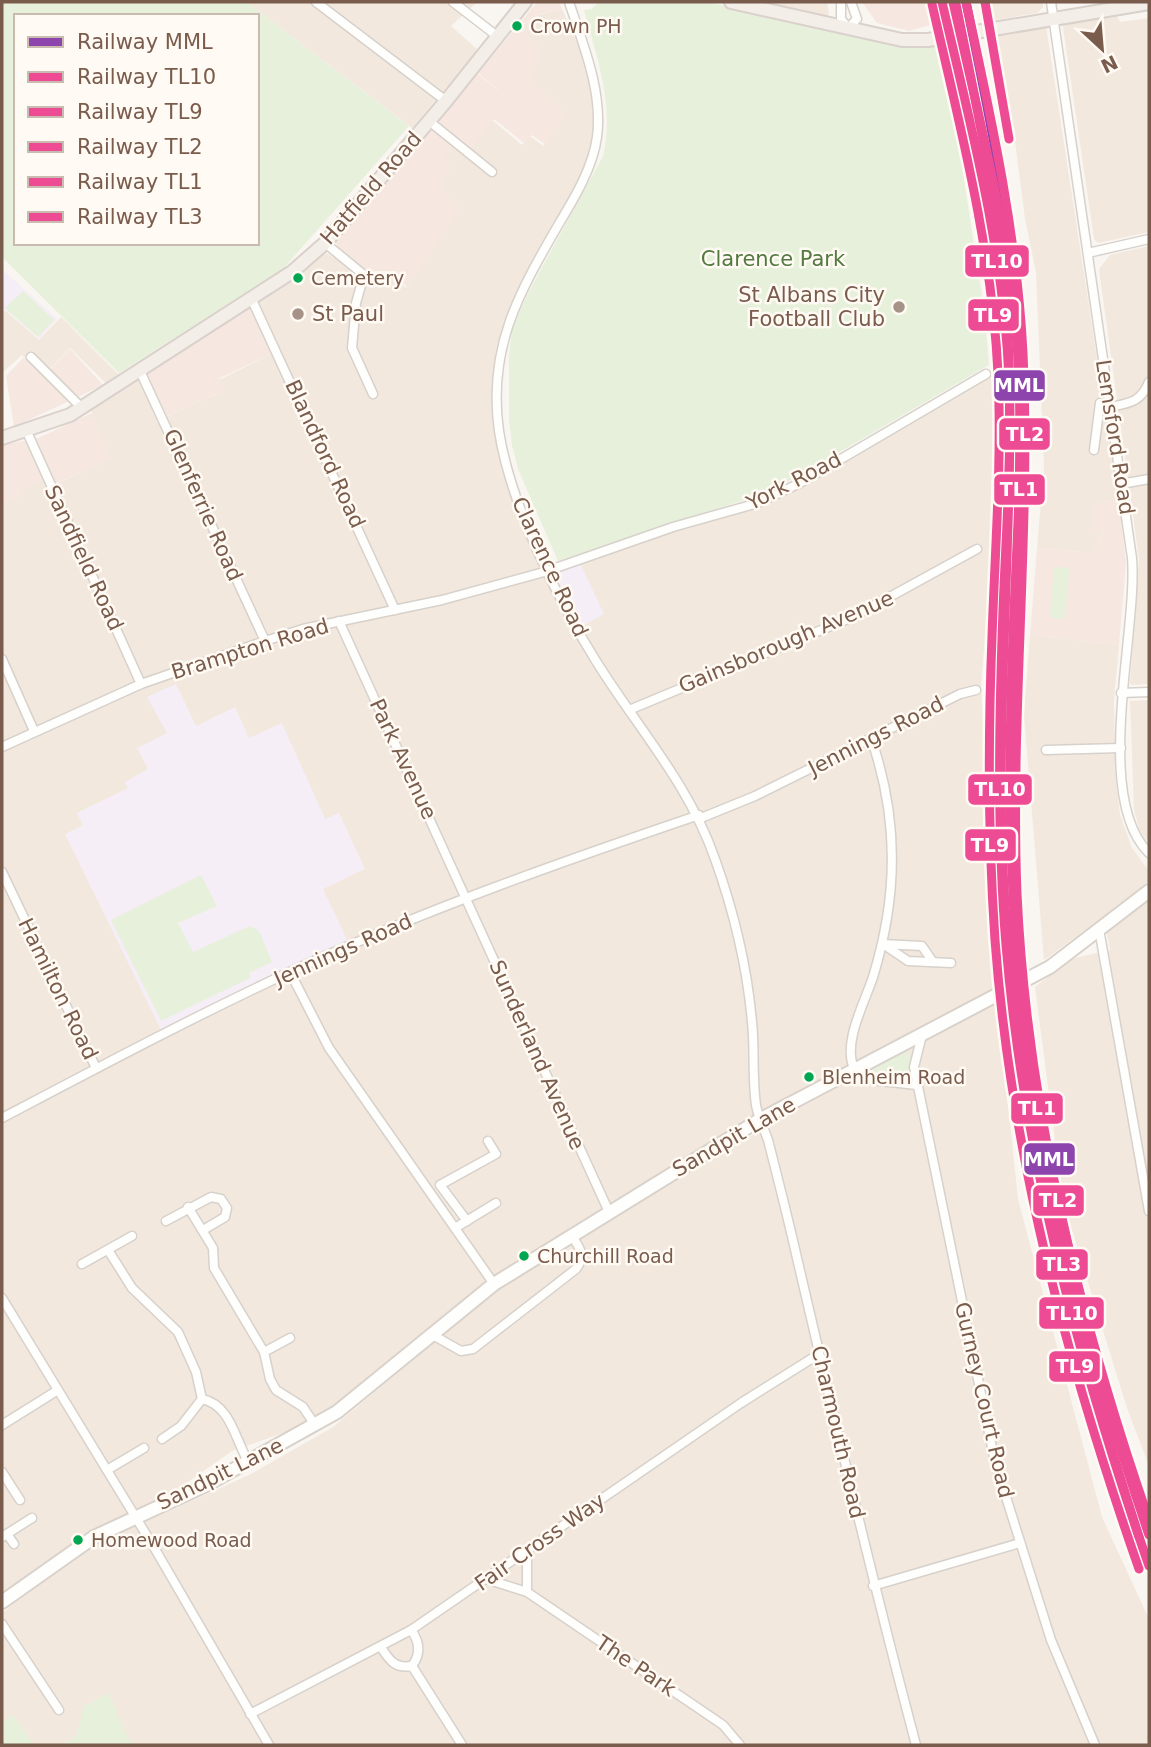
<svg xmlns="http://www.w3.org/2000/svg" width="1151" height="1747" viewBox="0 0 1151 1747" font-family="'DejaVu Sans',sans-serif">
  <rect width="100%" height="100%" fill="#f9f5f0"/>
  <!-- residential -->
  <g fill="#f2e8de">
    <path d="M246 2H477L451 26 478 50 412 128Z"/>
    <path d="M765 2H827L829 14 826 17Z"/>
    <path d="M984 2H1043V7L1037 13 990 21Z"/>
    <path d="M562 9 590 71 598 113 593 154 520 291 501 346 499 429 515 492 548 570 756 506 991 375 995 392 996 496 981 685 990 873 1001 983 994 996 855 1070 494 1284 329 1409 294 1429 232 1451 175 1491 2 1602V505L20 496 18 491 47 478 51 486 110 459 89 405 141 373 163 418 223 391 219 380 277 351 254 301 326 253 364 275 392 274 393 278 406 288 458 209 437 185 441 160 455 143 492 120 522 145 530 136 543 146 565 113 528 81 518 28 538 15Z"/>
    <path d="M1117 16 1120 22 1149 18V232L1098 243 1094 239 1063 27 1067 22Z"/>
    <path d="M1046 26 1119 502 1102 501 1093 517 1103 530 1093 553 1037 548 1044 467 1036 272 1025 219 1015 141 989 34Z"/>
    <path d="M1149 246V684L1132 685 1130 684 1139 559 1099 269 1110 255Z"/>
    <path d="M2 311H6L39 340 61 317 125 381 112 389 70 348 46 373 22 355 3 372 2 379Z"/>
    <path d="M1030 635 1119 645 1114 701 1116 783 1120 815 1132 848 1149 871V880L1130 897 1044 960 1024 715Z"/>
    <path d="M1149 700V844L1140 831 1134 810 1130 701Z"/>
    <path d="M1149 900V1466L1127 1408 1063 1201 1035 987 1071 959 1110 950 1107 934 1110 929Z"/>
    <path d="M997 1002 1018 1199 1102 1517 1149 1619V1745H2V1613L97 1538 150 1520 251 1474 333 1427 518 1272 783 1117Z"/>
  </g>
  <!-- commercial -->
  <g fill="#f6e8e1">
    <path d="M537 2H559L562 9 540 14 520 26 542 51 530 80 566 112 545 144 532 135 524 143 494 119 468 151 457 141 443 159 454 167 439 184 460 208 407 287 395 277 394 271H366L346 258 335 242 356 211 474 71 507 97 478 73Z"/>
    <path d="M862 2H932L934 24 909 31 877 23Z"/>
    <path d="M254 302 277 351 220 378 225 390 167 416 144 371Z"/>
    <path d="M70 349 103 385 14 427 6 376 25 356 46 374Z"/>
    <path d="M92 413 111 459 54 484 50 477 18 491 20 496 2 505V445L38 438Z"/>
    <path d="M1101 501 1119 502 1126 564 1119 645 1030 635 1037 548 1093 553 1103 531 1092 530 1091 517 1093 504Z"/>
  </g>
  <!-- education -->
  <g fill="#f6eef6">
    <path d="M2 269 57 319 39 339 6 310H2Z"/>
    <path d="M580 563 604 614 580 627 552 571Z"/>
    <path d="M176 684 196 726 235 707 249 738 282 723 325 819 339 813 365 869 323 889 349 944 163 1034 65 834 83 825 77 813 128 788 125 782 148 769 137 748 167 733 147 697Z"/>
  </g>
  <!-- green -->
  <g fill="#e7f0db" fill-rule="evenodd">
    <path d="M2 2H246L409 126 282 270 119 373 2 257ZM16 16H257V243H16Z"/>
    <path d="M598 2H706L890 42H938L955 122 984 309 989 365 795 478 756 496 558 561 518 469 512 445 509 420V355L512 330 527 295 603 156C615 106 597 58 584 10L592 9Z"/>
    <path d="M23 291 54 320 38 337 5 308Z"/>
    <path d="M1054 567 1070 568 1064 619 1052 618 1050 614Z"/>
    <path d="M201 875 217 906 178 923 193 952 250 926 259 931 272 962 249 973 250 978 161 1021 111 920Z"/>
    <path d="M909 1051V1078L865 1072Z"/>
    <path d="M109 1693 127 1736 134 1745H61L76 1736 84 1706Z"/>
    <path d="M14 1715 34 1745H2V1723Z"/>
  </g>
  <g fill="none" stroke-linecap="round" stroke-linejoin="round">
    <!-- street casing -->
    <g stroke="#d7d1cb" stroke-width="11">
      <g id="street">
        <path d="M316 2 446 101"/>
        <path d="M453 2 497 36"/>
        <path d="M569 2C583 44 603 92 597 137 593 167 575 197 560 222 520 291 487 347 499 431 510 503 557 599 596 661 637 727 689 784 715 859 734 912 747 966 752 1022 755 1049 752 1078 756 1105 758 1117 764 1129 768 1140 778 1179 788 1218 797 1258 835 1421 873 1583 916 1745"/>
        <path d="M841 2V19L848 28 857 19 851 2"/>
        <path d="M1051 2 1132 558C1138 631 1092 798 1149 853"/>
        <path d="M429 121 492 172"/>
        <path d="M325 243 364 275 356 303 352 348 373 394"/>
        <path d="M1088 253 1149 239"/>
        <path d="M252 300 395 610"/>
        <path d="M31 357 82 408"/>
        <path d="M140 371 265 641"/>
        <path d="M1110 407C1130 403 1141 402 1149 382"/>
        <path d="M27 432 141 684"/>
        <path d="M1094 450 1100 403"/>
        <path d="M1121 484 1149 479"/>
        <path d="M339 621 609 1212"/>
        <path d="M2 659 34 731"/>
        <path d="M1121 693 1149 692"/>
        <path d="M629 710 855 616 977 549"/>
        <path d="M2 747 141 684 265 641 303 629 442 600 544 572 673 527 758 503 800 483 986 374"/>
        <path d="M1046 750 1121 748"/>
        <path d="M701 818 755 796 960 694 976 690"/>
        <path d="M2 872 96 1068"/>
        <path d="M1099 929 1149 1211"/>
        <path d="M883 944 908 961 951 963"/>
        <path d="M883 944 922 946 933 962"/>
        <path d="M290 972 329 1048 494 1284"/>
        <path d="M922 1035 914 1067 995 1462 1051 1640 1095 1745"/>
        <path d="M855 1070C841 1045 865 1002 873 977 898 896 899 819 871 738"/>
        <path d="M843 1077 917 1085"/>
        <path d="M2 1118C97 1068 193 1017 292 971 424 910 561 862 699 815"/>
        <path d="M188 1207 213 1248 214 1268 264 1352 270 1379 276 1390 303 1407 315 1425"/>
        <path d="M166 1221 211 1197 221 1199 227 1208 225 1217 203 1230"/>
        <path d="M467 1221 440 1185 496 1154 488 1141"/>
        <path d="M455 1228 496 1203"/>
        <path d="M108 1250 132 1288 178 1332 196 1372 202 1399 181 1426 162 1439"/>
        <path d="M82 1264 132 1236"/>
        <path d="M2 1298 155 1549 269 1745"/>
        <path d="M431 1334 461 1351 473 1349 576 1269C586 1256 580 1248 572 1236"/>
        <path d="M264 1352 290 1338"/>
        <path d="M202 1399C231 1405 235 1440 249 1463"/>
        <path d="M2 1425 58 1390"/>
        <path d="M107 1470 144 1448"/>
        <path d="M2 1472 20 1500"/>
        <path d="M7 1534 14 1544"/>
        <path d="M2 1537 32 1518"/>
        <path d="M527 1551V1592L723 1725 740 1745"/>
        <path d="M486 1579 527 1592"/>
        <path d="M873 1586 1020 1543"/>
        <path d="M2 1624 59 1710"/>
        <path d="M411 1630C420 1642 421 1654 412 1666"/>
        <path d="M381 1647C389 1660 395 1669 412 1666L462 1745"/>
        <path d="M250 1714 411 1630 741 1403 819 1354"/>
      </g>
    </g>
    <!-- secondary casing -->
    <g stroke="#d9d2cb" stroke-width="16">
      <path id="secondary" d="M2 1602 94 1537 206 1485 337 1412 494 1284 761 1119 1050 967 1149 891"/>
    </g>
    <!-- primary casing -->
    <g stroke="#dad1cc" stroke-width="16">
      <g id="primary">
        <path d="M731 2 902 40H928L1149 3"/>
        <path d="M2 438 70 415 292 272 325 243 446 101 525 2"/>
      </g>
    </g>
    <!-- street -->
    <use href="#street" stroke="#fefefd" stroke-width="8"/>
    <!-- secondary -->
    <use href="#secondary" stroke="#fefefd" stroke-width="12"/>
    <!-- primary -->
    <use href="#primary" stroke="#f3eee8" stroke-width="12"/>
    <!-- rail-1 casing -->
    <g stroke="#fffaf3" stroke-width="14">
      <path id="rail-1" d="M966 2C990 119 1015 237 1019 356 1025 538 1004 720 1015 902 1028 1119 1084 1328 1149 1534"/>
    </g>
    <!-- rail-2 casing -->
    <g stroke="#fffaf3" stroke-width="14">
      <path id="rail-2" d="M942 2C971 126 1004 251 1009 379 1012 456 1006 533 1003 610 999 722 997 834 1006 945 1024 1159 1079 1364 1149 1566"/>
    </g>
    <!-- rail-3 casing -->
    <g stroke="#fffaf3" stroke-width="14">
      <path id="rail-3" d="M932 4C960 126 992 248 998 373 1002 461 995 549 992 637 988 738 988 839 995 940 1011 1156 1068 1366 1139 1569"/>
    </g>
    <!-- rail-4 casing -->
    <g stroke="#fffaf3" stroke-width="14">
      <path id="rail-4" d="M966 2C991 117 1017 234 1023 353 1031 533 1010 713 1017 894 1027 1108 1079 1318 1149 1520"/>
    </g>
    <!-- rail-5 casing -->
    <g stroke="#fffaf3" stroke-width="14">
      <g id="rail-5">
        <path d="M953 2C981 126 1014 251 1019 378 1023 464 1016 551 1013 636 1009 738 1008 840 1016 941 1032 1144 1083 1343 1149 1535"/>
        <path d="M985 2 1009 139"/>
      </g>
    </g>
    <!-- rail-6 casing -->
    <g stroke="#fffaf3" stroke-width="14">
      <path id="rail-6" d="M956 4C980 121 1005 239 1009 359 1014 541 993 723 1005 905 1019 1122 1073 1331 1139 1537"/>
    </g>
    <!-- rail-1 -->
    <use href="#rail-1" stroke="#8e44ad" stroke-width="9"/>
    <!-- rail-2 -->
    <use href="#rail-2" stroke="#ee4b95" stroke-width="9"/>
    <!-- rail-3 -->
    <use href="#rail-3" stroke="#ee4b95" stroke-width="9"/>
    <!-- rail-4 -->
    <use href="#rail-4" stroke="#ee4b95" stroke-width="9"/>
    <!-- rail-5 -->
    <use href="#rail-5" stroke="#ee4b95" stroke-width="9"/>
    <!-- rail-6 -->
    <use href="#rail-6" stroke="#ee4b95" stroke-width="9"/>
  </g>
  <!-- markers -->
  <g fill="#00a651" stroke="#fffaf3" stroke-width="2.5">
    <circle cx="517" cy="26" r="6"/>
    <circle cx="298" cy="278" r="6"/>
    <circle cx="809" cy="1077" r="6"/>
    <circle cx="524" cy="1256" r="6"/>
    <circle cx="78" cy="1540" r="6"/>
  </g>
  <g fill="#a69286" stroke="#fffaf3" stroke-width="2.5">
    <circle cx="899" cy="307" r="7"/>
    <circle cx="298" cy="314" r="7"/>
  </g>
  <g text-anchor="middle" stroke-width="5" stroke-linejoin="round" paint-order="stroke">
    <!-- bus labels -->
    <g font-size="19" fill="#7a5c4d" stroke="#fffaf3" text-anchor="start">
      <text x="530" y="33">Crown PH</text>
      <text x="311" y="285">Cemetery</text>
      <text x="822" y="1084">Blenheim Road</text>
      <text x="537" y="1263">Churchill Road</text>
      <text x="91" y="1547">Homewood Road</text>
    </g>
    <!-- street labels -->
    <g font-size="21" fill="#7a5c4d" stroke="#fffaf3">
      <text transform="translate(371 188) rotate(-49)" y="7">Hatfield Road</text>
      <text transform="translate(1115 437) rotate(81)" y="7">Lemsford Road</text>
      <text transform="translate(325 454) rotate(65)" y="7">Blandford Road</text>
      <text transform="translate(794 481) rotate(-27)" y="7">York Road</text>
      <text transform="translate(203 505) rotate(66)" y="7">Glenferrie Road</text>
      <text transform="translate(84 558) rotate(65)" y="7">Sandfield Road</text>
      <text transform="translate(550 567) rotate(65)" y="7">Clarence Road</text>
      <text transform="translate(786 642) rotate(-23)" y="7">Gainsborough Avenue</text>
      <text transform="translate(250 649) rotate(-17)" y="7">Brampton Road</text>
      <text transform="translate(876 736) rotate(-27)" y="7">Jennings Road</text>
      <text transform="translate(403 759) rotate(65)" y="7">Park Avenue</text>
      <text transform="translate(343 950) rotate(-24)" y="7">Jennings Road</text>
      <text transform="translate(58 989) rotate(64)" y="7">Hamilton Road</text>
      <text transform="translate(537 1055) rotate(66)" y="7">Sunderland Avenue</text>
      <text transform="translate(734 1137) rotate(-30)" y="7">Sandpit Lane</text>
      <text transform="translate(984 1400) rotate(77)" y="7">Gurney Court Road</text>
      <text transform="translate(838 1432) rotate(77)" y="7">Charmouth Road</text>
      <text transform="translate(220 1474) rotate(-26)" y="7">Sandpit Lane</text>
      <text transform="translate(540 1542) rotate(-35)" y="7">Fair Cross Way</text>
      <text transform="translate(636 1666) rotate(34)" y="7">The Park</text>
    </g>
    <!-- park labels -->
    <g font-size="21" fill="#537a41" stroke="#fffaf3">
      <text x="773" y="266">Clarence Park</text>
    </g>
    <!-- poi labels -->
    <g font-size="21" fill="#7a5c4d" stroke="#fffaf3" text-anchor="end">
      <text x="885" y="302">St Albans City<tspan x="885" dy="24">Football Club</tspan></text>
      <text x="312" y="321" text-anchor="start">St Paul</text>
    </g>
  </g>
  <g stroke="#fffaf3" stroke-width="2.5">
    <rect x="964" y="244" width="66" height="34" rx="7" fill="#ee4b95"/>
    <rect x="967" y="298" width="53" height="34" rx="7" fill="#ee4b95"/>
    <rect x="993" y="369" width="53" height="33" rx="7" fill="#8e44ad"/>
    <rect x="998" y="417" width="53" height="34" rx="7" fill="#ee4b95"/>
    <rect x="993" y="473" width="53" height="33" rx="7" fill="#ee4b95"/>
    <rect x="967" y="773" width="66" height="33" rx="7" fill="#ee4b95"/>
    <rect x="964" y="828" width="53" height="34" rx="7" fill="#ee4b95"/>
    <rect x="1010" y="1092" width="54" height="33" rx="7" fill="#ee4b95"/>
    <rect x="1023" y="1142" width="53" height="34" rx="7" fill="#8e44ad"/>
    <rect x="1032" y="1184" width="53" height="33" rx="7" fill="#ee4b95"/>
    <rect x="1035" y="1248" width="54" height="33" rx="7" fill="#ee4b95"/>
    <rect x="1038" y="1296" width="67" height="34" rx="7" fill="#ee4b95"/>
    <rect x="1048" y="1350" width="53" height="33" rx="7" fill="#ee4b95"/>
  </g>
  <g font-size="19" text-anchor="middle" font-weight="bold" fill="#fff">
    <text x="997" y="268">TL10</text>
    <text x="993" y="322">TL9</text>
    <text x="1019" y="392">MML</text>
    <text x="1025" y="441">TL2</text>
    <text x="1019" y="496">TL1</text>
    <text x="1000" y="796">TL10</text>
    <text x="990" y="852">TL9</text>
    <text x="1037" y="1115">TL1</text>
    <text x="1049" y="1166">MML</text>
    <text x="1058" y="1207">TL2</text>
    <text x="1062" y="1271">TL3</text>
    <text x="1072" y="1320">TL10</text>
    <text x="1075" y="1373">TL9</text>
  </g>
  <!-- border -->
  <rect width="1151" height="1747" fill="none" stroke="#7a5c4d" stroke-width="7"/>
  <!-- legend -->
  <rect x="14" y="14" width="245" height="231" fill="#fffaf3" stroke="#cabbb1" stroke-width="2"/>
  <rect x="28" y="37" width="35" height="10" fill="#8e44ad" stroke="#cabbb1" stroke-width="2"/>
  <text x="77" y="49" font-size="21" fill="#7a5c4d">Railway MML</text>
  <rect x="28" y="72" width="35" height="10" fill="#ee4b95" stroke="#cabbb1" stroke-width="2"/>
  <text x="77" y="84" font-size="21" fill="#7a5c4d">Railway TL10</text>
  <rect x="28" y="107" width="35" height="10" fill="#ee4b95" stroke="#cabbb1" stroke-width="2"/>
  <text x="77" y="119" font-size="21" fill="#7a5c4d">Railway TL9</text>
  <rect x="28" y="142" width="35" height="10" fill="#ee4b95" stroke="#cabbb1" stroke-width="2"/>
  <text x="77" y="154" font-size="21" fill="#7a5c4d">Railway TL2</text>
  <rect x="28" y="177" width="35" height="10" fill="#ee4b95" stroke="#cabbb1" stroke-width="2"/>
  <text x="77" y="189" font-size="21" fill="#7a5c4d">Railway TL1</text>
  <rect x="28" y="212" width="35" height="10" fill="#ee4b95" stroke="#cabbb1" stroke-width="2"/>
  <text x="77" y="224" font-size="21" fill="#7a5c4d">Railway TL3</text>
  <!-- north arrow -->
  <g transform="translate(1102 49) rotate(154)" stroke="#fffaf3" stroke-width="5" paint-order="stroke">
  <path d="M0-5L12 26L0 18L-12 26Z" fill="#7a5c4d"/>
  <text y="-10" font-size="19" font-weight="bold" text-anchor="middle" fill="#7a5c4d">N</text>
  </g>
</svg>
